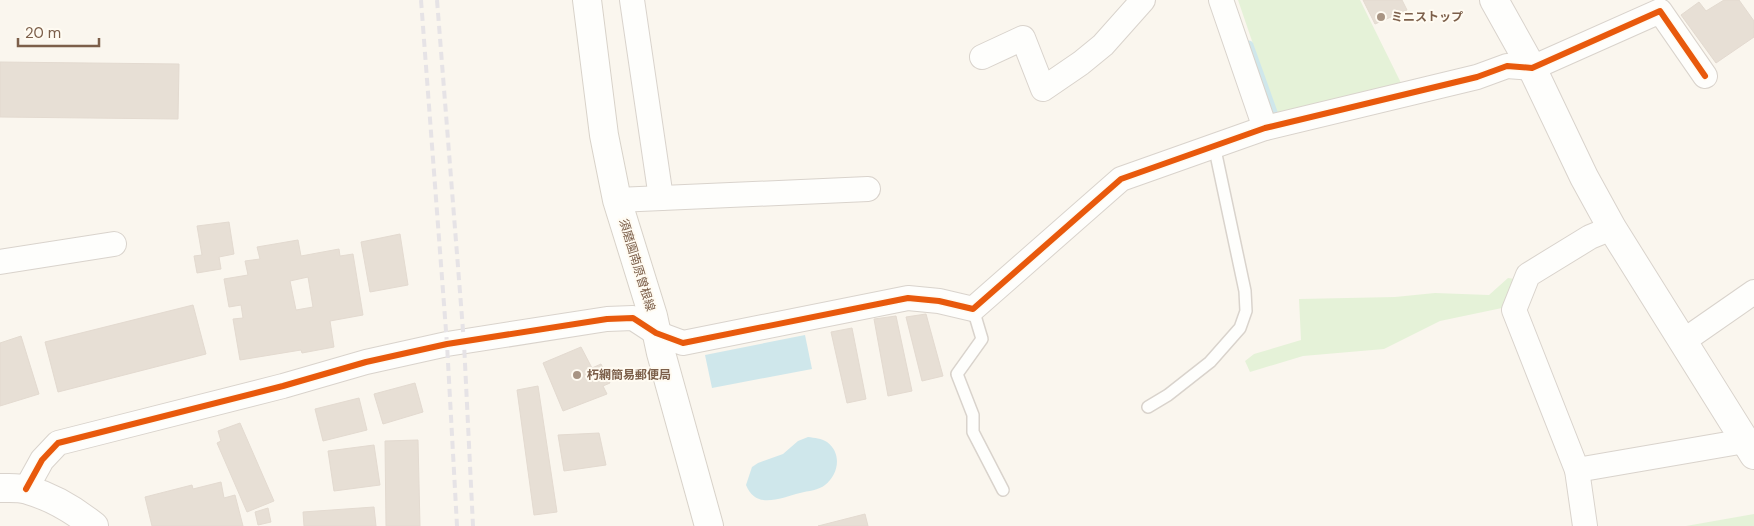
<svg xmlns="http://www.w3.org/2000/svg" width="1754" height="526" viewBox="0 0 1754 526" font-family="'DM Sans','Noto Sans JP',sans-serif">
  <rect width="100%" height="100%" fill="#faf6ee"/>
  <!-- green -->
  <g fill="#e5f2d8">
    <path d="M1238 0H1360L1403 87 1278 117Z"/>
    <path d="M1508 278 1515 279 1502 308 1440 321 1384 349 1303 356 1250 372 1245 361 1254 354 1301 340 1299 299 1395 297 1435 293 1489 295Z"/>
    <path d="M1754 514V526H1686Z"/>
  </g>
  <!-- water -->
  <g fill="#cfe7eb">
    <path d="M805 335 812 369 712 388 705 355Z"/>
    <path d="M808 437C815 438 821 438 827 442 842 453 839 474 825 485 819 490 808 491 800 493 780 498 756 510 746 485L752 467 758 463 783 454 798 441Z"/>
  </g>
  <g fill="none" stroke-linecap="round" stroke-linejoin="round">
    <!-- stream -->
    <path stroke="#cfe7eb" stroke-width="9" d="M1249 45 1274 115"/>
  </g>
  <!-- building -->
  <g fill="#e7dfd5" stroke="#e3dad0" fill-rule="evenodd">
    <path d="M1363 0H1402L1407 10 1375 24Z"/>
    <path d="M1724 0H1739L1754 21V37L1716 63 1681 15 1699 2 1706 11Z"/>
    <path d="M0 62 179 64 178 119 0 117Z"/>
    <path d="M229 222 234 254 219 257 221 269 197 273 194 256 202 255 197 226Z"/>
    <path d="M400 234 408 285 370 292 361 242Z"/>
    <path d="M298 240 301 256 339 249 340 256 353 254 363 315 330 321 334 347 302 353 301 350 240 360 233 319 243 318 241 305 229 307 224 279 248 275 245 261 260 259 257 247ZM308 277 313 307 296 310 290 281Z"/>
    <path d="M193 305 206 354 58 392 45 342Z"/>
    <path d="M926 314 943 376 922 381 906 317Z"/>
    <path d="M896 316 912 391 888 396 874 319Z"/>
    <path d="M852 328 866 399 847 403 831 332Z"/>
    <path d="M21 336 39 394 0 406V343Z"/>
    <path d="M581 347 592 368 601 364 610 383 603 386 607 394 563 411 543 363Z"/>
    <path d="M415 383 423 412 383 424 374 394Z"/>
    <path d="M538 386 557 512 534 515 517 390Z"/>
    <path d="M359 398 367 430 323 441 315 409Z"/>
    <path d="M240 423 274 501 247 512 217 443 221 441 218 431Z"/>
    <path d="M599 433 606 465 564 471 558 435Z"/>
    <path d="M418 440 420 526H386L385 441Z"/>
    <path d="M374 445 380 485 334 491 328 451Z"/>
    <path d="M221 482 224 498 235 495 243 526H152L145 497 192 485 193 489Z"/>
    <path d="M374 507 376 526H304L303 512Z"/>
    <path d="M268 508 271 522 258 525 255 512Z"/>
    <path d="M865 514 868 526H818Z"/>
  </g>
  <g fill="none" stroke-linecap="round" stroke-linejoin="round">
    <!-- service casing -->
    <g stroke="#d9d3cc" stroke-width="14">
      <g id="service">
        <path d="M973 309 982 339 957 374 973 415V432L1003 490"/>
        <path d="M1148 407 1168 395 1210 362 1240 328 1246 311 1245 291 1214 145"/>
      </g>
    </g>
    <!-- minor casing -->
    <g stroke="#d9d3cc" stroke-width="26">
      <g id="minor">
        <path d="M632 0 661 198"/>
        <path d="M1221 0 1265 128"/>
        <path d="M982 57 1023 38 1043 89 1081 63 1103 45 1143 0"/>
        <path d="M617 200 868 189"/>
        <path d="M0 262 114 244"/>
        <path d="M1682 342 1754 292"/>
        <path d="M1577 470 1745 441"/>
        <path d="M26 489 42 460 58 443 283 386 366 362 447 344 607 319 633 318 656 333 683 343 908 298 939 301 973 309 1121 179 1265 128 1477 77 1507 66 1532 68 1660 11 1705 76"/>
        <path d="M1585 526 1577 470 1514 310 1528 275 1590 237 1612 228"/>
      </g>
    </g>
    <!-- tertiary casing -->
    <g stroke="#d9d3cc" stroke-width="30">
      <g id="tertiary">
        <path d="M1494 0 1532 68 1584 177 1612 228 1754 455"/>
        <path d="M0 488C9 488 19 487 28 490 52 497 74 510 94 526"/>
      </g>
    </g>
    <!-- secondary casing -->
    <g stroke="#d8d2c9" stroke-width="30">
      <path id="secondary" d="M587 0 604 135 617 200 653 316 661 353 709 526"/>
    </g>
    <!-- service -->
    <use href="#service" stroke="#fefefc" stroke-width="11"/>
    <!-- minor -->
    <use href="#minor" stroke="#fefefc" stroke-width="24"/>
    <!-- tertiary -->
    <use href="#tertiary" stroke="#fefefc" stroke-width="28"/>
    <!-- secondary -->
    <use href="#secondary" stroke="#fefefc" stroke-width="28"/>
    <!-- rail -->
    <g stroke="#e6e3e6" stroke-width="4" stroke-dasharray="8 5" stroke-linecap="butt">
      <path d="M421 0 447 344 457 526"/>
      <path d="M437 0 464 343 473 526"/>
    </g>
    <!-- cycleway casing -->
    <g stroke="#fffbf2" stroke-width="9">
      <path id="cycleway" d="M26 489 42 460 58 443 283 386 366 362 447 344 607 319 633 318 656 333 683 343 908 298 939 301 973 309 1121 179 1265 128 1477 77 1507 66 1532 68 1660 11 1705 76"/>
    </g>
    <!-- cycleway -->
    <use href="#cycleway" stroke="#e8590c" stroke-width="6"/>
  </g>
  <!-- markers -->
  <g fill="#a89483" stroke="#fffbf2" stroke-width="2">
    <circle cx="1381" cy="17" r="5"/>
    <circle cx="577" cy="375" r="5"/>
  </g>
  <g text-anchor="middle" stroke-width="4" stroke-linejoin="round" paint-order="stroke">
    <!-- poi labels -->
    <g font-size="12" font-weight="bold" fill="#7c5f4a" stroke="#fffbf2" text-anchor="start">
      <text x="1391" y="21">ミニストップ</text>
      <text x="587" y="379">朽網簡易郵便局</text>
    </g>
    <!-- street labels -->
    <g font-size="12" fill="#7c5f4a" stroke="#fffbf2">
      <text transform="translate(637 265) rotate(73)" y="4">須磨園南原曽根線</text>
    </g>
  </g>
  <!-- scale -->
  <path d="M18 38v8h81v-8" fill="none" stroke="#7c5f4a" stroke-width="2.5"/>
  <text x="25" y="38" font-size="15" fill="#7c5f4a" stroke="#fffbf2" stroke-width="4" paint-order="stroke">20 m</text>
</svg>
